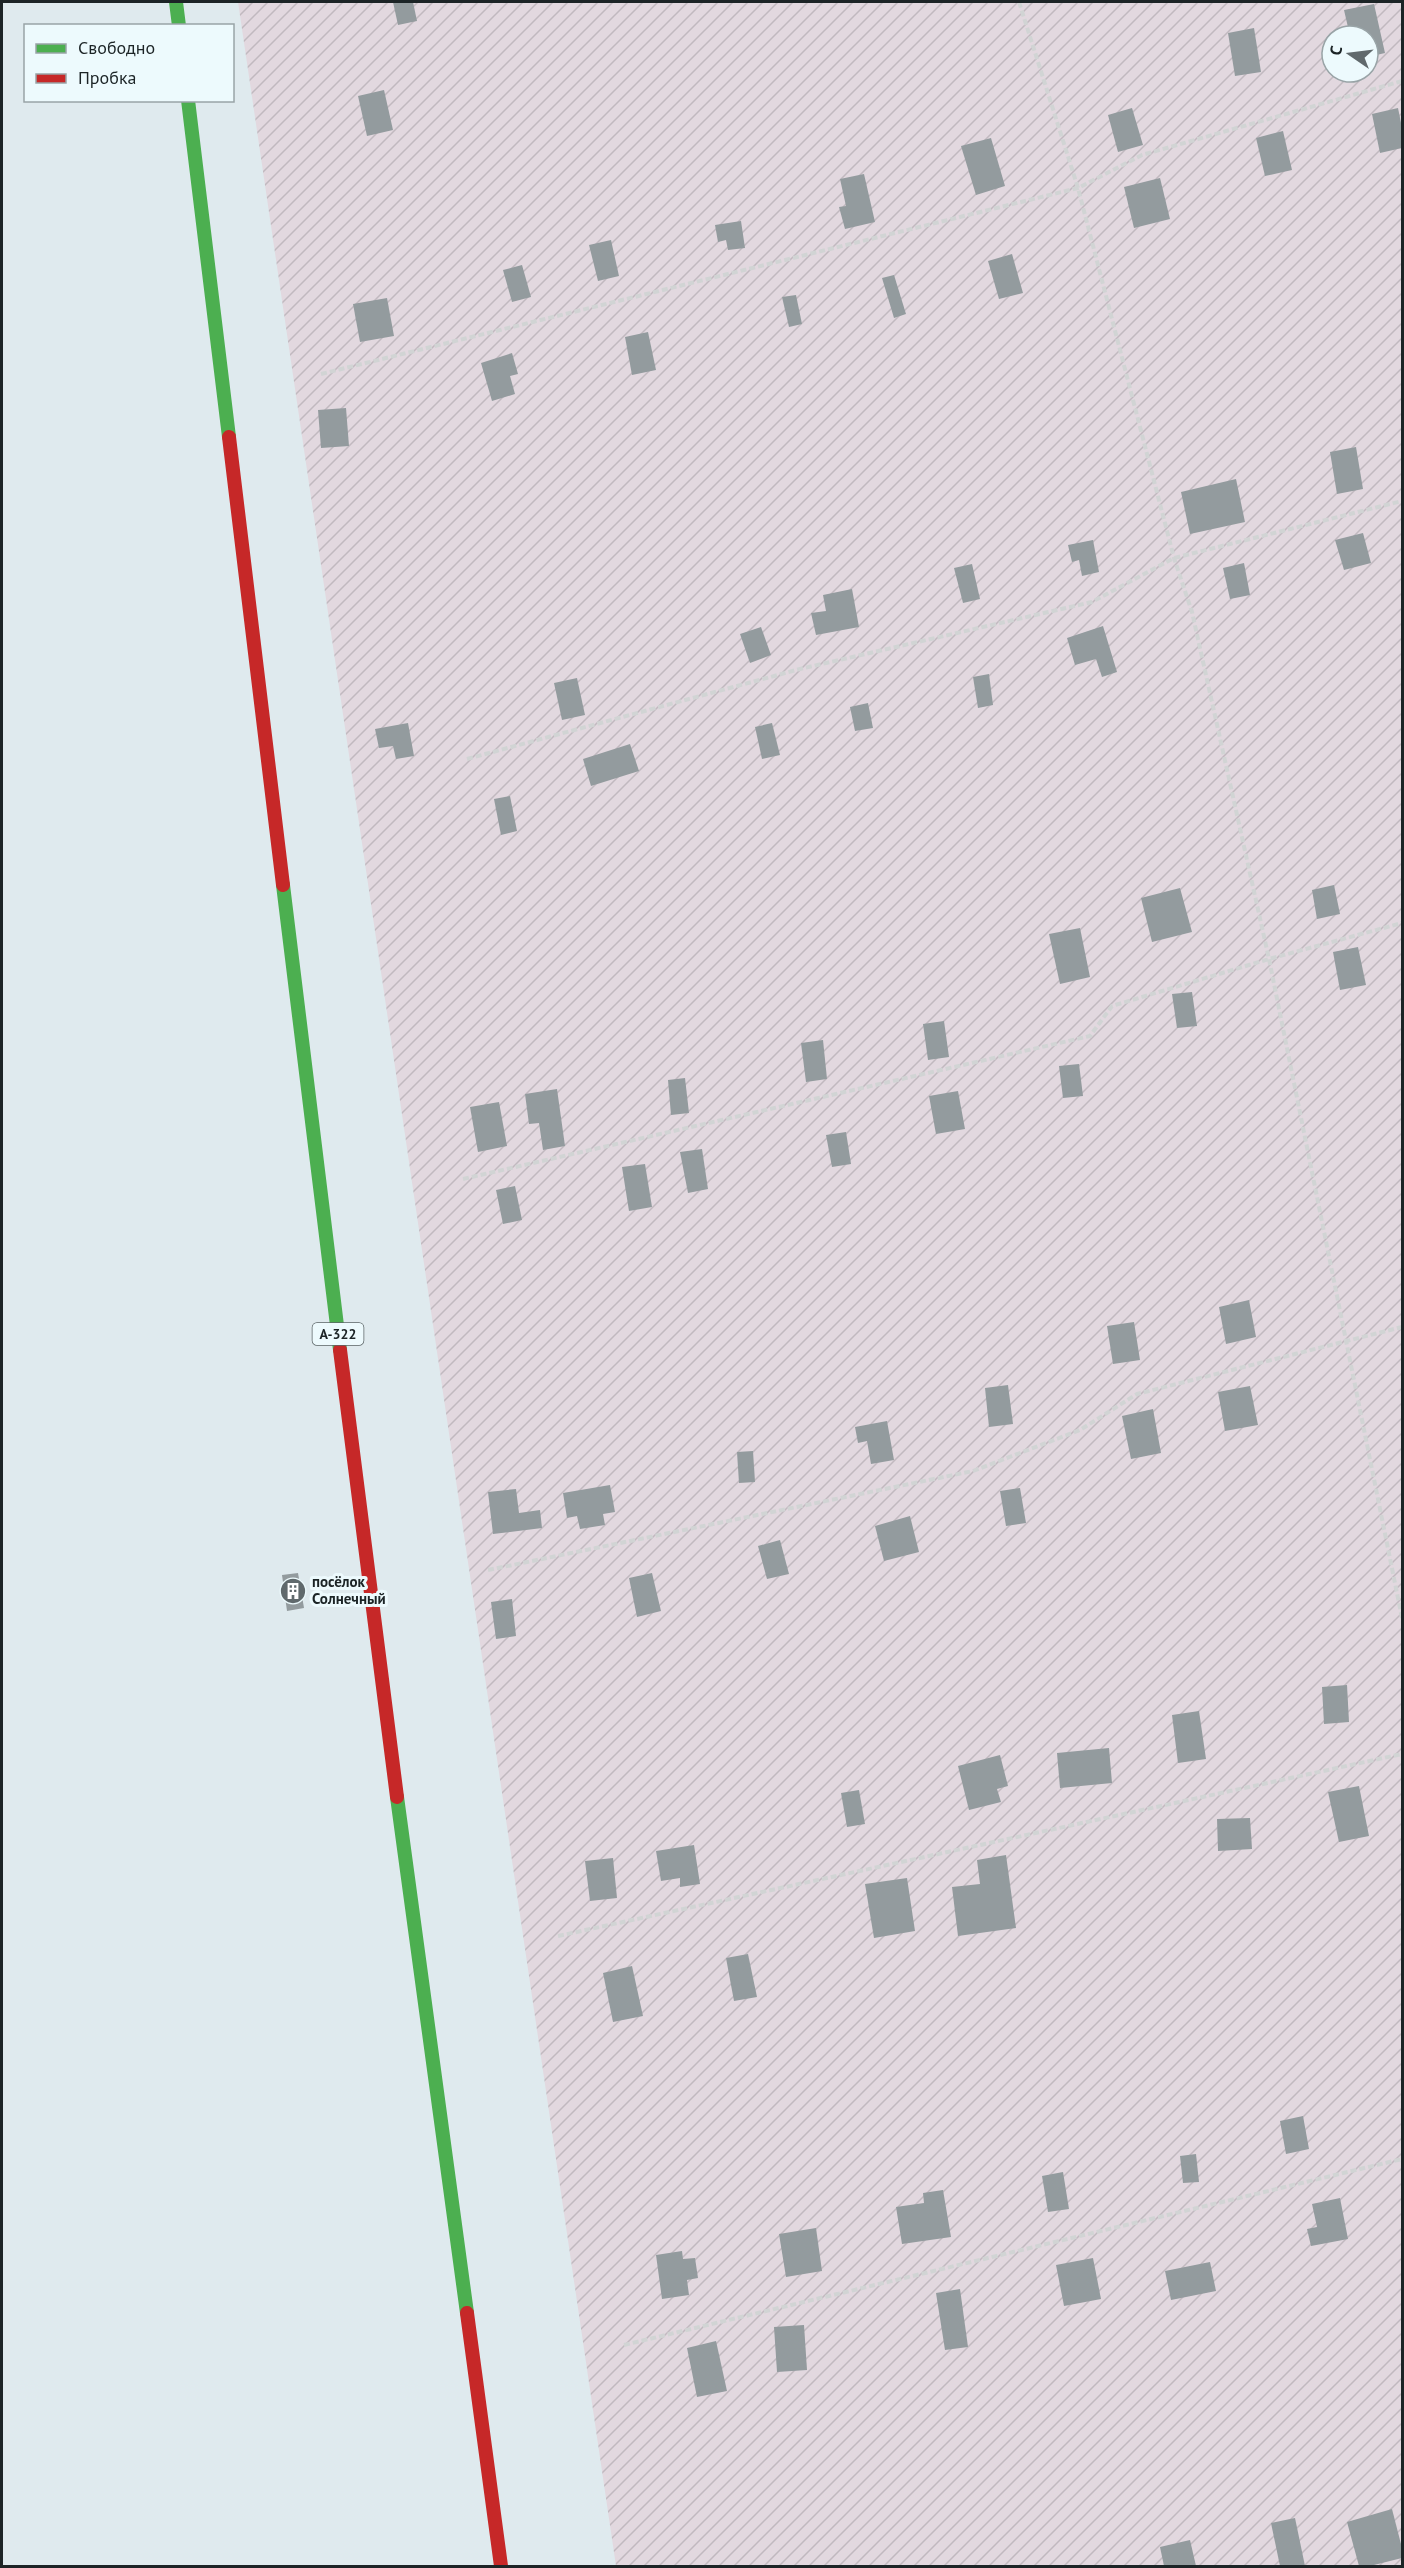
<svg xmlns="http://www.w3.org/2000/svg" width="1404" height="2568" viewBox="0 0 1404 2568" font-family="'PT Sans',sans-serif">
  <defs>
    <pattern id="garden-furrows" width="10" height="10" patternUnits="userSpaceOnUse" patternTransform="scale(1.5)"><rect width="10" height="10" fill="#e2d8df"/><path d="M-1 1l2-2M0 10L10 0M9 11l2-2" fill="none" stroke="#c1b9bf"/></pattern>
  </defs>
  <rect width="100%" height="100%" fill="#dfeaee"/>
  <!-- garden -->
  <path fill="url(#garden-furrows)" fill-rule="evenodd" d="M238 2H1402V2566H616ZM1332 36H1368V72H1332Z"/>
  <!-- building -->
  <g fill="#939b9e">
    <path d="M393 2H413L417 21 398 25Z"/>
    <path d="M1374 4 1385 53 1368 57V36H1350L1344 10Z"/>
    <path d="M1254 28 1261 72 1235 76 1228 33Z"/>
    <path d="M384 90 393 130 367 136 358 96Z"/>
    <path d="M1132 108 1143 145 1118 152 1108 115Z"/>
    <path d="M1398 108 1402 128V148L1380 153 1372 114Z"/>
    <path d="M1283 131 1292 170 1265 176 1256 138Z"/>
    <path d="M991 138 1005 186 976 195 961 146Z"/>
    <path d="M864 174 875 222 845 229 839 207 846 206 840 179Z"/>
    <path d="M1160 178 1170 219 1134 228 1124 187Z"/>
    <path d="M741 221 745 248 728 250 726 240 718 242 715 225Z"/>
    <path d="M611 240 619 276 598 281 589 245Z"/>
    <path d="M1012 254 1023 293 999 299 988 261Z"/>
    <path d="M522 265 531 297 512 302 503 270Z"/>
    <path d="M894 275 906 314 894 318 882 278Z"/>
    <path d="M796 295 802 324 789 327 782 297Z"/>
    <path d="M387 298 394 336 360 342 353 304Z"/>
    <path d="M648 332 656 370 632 375 625 337Z"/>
    <path d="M512 353 518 374 510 376 515 394 492 401 481 363Z"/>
    <path d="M346 408 349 446 321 448 318 410Z"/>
    <path d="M1356 447 1363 489 1337 494 1330 452Z"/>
    <path d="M1236 479 1245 522 1190 534 1181 492Z"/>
    <path d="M1363 533 1371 563 1344 570 1335 540Z"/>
    <path d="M1093 540 1099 572 1082 576 1079 560 1072 562 1068 545Z"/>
    <path d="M1244 563 1250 595 1230 599 1223 568Z"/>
    <path d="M972 564 980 599 963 603 954 568Z"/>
    <path d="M852 589 859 627 816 635 811 613 826 611 823 595Z"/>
    <path d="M1103 626 1117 672 1102 677 1096 659 1075 665 1067 638Z"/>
    <path d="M761 627 771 655 750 663 740 634Z"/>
    <path d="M989 674 993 705 978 708 973 677Z"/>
    <path d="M577 678 585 715 562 720 554 683Z"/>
    <path d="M868 703 873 728 855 731 850 707Z"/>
    <path d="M408 723 414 756 396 759 393 746 379 748 375 729Z"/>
    <path d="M772 723 780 755 762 759 755 727Z"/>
    <path d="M630 744 639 771 591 786 583 759Z"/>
    <path d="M510 796 517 831 501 835 494 799Z"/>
    <path d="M1334 885 1340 914 1317 919 1312 890Z"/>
    <path d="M1180 888 1192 932 1152 942 1141 898Z"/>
    <path d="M1080 928 1090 977 1060 984 1049 934Z"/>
    <path d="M1358 947 1366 985 1340 990 1333 952Z"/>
    <path d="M1192 992 1197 1026 1177 1028 1172 994Z"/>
    <path d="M944 1021 949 1057 928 1060 923 1024Z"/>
    <path d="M823 1040 827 1079 806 1082 801 1043Z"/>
    <path d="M1079 1064 1083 1096 1063 1098 1059 1066Z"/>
    <path d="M685 1078 689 1113 671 1115 668 1080Z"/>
    <path d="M557 1089 565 1146 543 1150 539 1123 529 1124 525 1094Z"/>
    <path d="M958 1091 965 1129 936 1134 929 1096Z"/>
    <path d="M499 1102 507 1146 478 1152 470 1107Z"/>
    <path d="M846 1132 851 1164 832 1167 826 1135Z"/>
    <path d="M702 1149 708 1189 688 1193 680 1152Z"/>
    <path d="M645 1164 652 1207 629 1211 622 1167Z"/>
    <path d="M515 1186 522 1220 503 1224 496 1190Z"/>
    <path d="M1249 1300 1256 1337 1226 1344 1219 1307Z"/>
    <path d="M1134 1322 1140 1360 1113 1364 1107 1326Z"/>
    <path d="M1008 1385 1013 1424 989 1427 985 1388Z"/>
    <path d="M1250 1386 1258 1425 1225 1431 1218 1392Z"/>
    <path d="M1153 1409 1161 1453 1131 1459 1122 1416Z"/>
    <path d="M887 1421 894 1460 871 1464 867 1441 858 1443 855 1427Z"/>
    <path d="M753 1451 755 1482 739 1483 737 1452Z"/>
    <path d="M610 1485 615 1512 603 1514 605 1525 580 1529 577 1516 567 1518 563 1493Z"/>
    <path d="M1020 1488 1026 1523 1006 1526 1000 1491Z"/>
    <path d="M516 1489 519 1513 540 1510 542 1528 493 1534 488 1492Z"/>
    <path d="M910 1516 919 1552 884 1561 875 1526Z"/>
    <path d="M780 1540 789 1574 767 1579 758 1546Z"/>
    <path d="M298 1573 304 1608 287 1611 282 1575Z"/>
    <path d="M652 1573 661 1611 637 1617 629 1578Z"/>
    <path d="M512 1599 516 1636 496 1639 491 1602Z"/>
    <path d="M1347 1685 1349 1722 1324 1724 1322 1687Z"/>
    <path d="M1199 1711 1206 1759 1178 1763 1172 1715Z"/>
    <path d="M1109 1748 1112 1783 1060 1788 1057 1753Z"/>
    <path d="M1000 1755 1008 1786 997 1789 1001 1802 969 1810 958 1766Z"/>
    <path d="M1359 1786 1369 1836 1339 1842 1328 1792Z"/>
    <path d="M859 1790 865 1824 847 1827 841 1793Z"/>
    <path d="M1250 1818 1252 1849 1218 1851 1217 1819Z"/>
    <path d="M694 1845 700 1884 680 1887V1878L661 1881 656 1851Z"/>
    <path d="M1006 1855 1016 1928 958 1936 952 1887 980 1884 977 1860Z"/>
    <path d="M613 1858 617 1898 590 1901 585 1861Z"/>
    <path d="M907 1878 915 1931 874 1938 865 1884Z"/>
    <path d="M748 1954 757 1997 734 2001 726 1958Z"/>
    <path d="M632 1966 643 2016 613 2022 603 1973Z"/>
    <path d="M1303 2116 1309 2149 1286 2154 1280 2121Z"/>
    <path d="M1196 2154 1199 2182 1183 2183 1180 2156Z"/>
    <path d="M1063 2172 1069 2209 1048 2212 1042 2176Z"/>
    <path d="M943 2190 951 2237 902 2244 896 2207 924 2203 923 2193Z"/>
    <path d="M1340 2198 1348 2239 1311 2246 1307 2229 1317 2227 1312 2204Z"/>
    <path d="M816 2228 822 2271 786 2277 779 2234Z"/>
    <path d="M682 2251 683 2259 695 2258 698 2278 687 2280 689 2295 662 2299 656 2255Z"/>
    <path d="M1093 2258 1101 2299 1064 2306 1056 2265Z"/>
    <path d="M1210 2262 1216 2291 1171 2300 1165 2271Z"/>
    <path d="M960 2289 968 2347 945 2350 936 2293Z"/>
    <path d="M804 2325 807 2370 777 2372 774 2327Z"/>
    <path d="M716 2341 727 2391 697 2397 687 2348Z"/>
    <path d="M1392 2509 1402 2548V2558L1370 2566H1359L1347 2522Z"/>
    <path d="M1295 2518 1305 2566H1280L1271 2523Z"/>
    <path d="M1190 2540 1196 2566H1164L1160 2547Z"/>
  </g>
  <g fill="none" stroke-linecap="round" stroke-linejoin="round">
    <!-- path -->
    <g stroke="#d1d4d4" stroke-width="4" stroke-dasharray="6 3" stroke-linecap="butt">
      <path d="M1019 2 1078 188 1174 558 1192 612 1269 959 1402 1618"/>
      <path d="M321 374 1078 188 1142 155 1402 81"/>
      <path d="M467 759 800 669 1092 602 1174 558 1402 501"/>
      <path d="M463 1179 1090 1036 1112 1006 1269 959 1402 923"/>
      <path d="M488 1570 973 1471 1080 1430 1137 1394 1402 1327"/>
      <path d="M558 1936 1402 1754"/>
      <path d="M624 2345 1402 2159"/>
    </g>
    <!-- fast -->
    <g stroke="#4caf50" stroke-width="14">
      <path d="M176 2 179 26"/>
      <path d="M188 100 229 437"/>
      <path d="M283 885 340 1350"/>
      <path d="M397 1797 467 2313"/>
    </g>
    <!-- jam -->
    <g stroke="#c62828" stroke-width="14">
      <path d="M229 437 283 885"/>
      <path d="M340 1350 397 1797"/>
      <path d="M467 2313 501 2566"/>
    </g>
  </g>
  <!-- icons -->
  <defs>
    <g id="building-disc" transform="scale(1.35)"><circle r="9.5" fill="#60696c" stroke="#edfafd"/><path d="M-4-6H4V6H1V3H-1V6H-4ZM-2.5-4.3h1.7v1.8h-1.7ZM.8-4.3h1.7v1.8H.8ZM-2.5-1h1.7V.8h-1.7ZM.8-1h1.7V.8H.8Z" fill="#fff"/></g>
  </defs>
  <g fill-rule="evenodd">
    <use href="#building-disc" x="293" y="1591"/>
  </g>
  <g text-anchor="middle" stroke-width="6" stroke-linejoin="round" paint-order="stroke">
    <!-- shield labels -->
    <rect fill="#edfafd" stroke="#5b6466" stroke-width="1.5" x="312.5" y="1323" width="51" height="22" rx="4.5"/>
    <g font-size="14" font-weight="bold" fill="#1c2426">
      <text x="338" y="1339">А-322</text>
    </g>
    <!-- poi labels -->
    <g font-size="15" font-weight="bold" fill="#1c2426" stroke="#edfafd" text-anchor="start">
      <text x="312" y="1587">посёлок<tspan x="312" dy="17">Солнечный</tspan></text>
    </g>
  </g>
  <!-- border -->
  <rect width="1404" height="2568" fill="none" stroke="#1c2426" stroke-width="6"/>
  <!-- legend -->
  <rect x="24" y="24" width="210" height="78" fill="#edfafd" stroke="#99a4a7" stroke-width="1.5"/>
  <rect x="36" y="44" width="30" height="9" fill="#4caf50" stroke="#99a4a7" stroke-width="1.5"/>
  <text x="78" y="54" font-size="18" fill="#1c2426">Свободно</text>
  <rect x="36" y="74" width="30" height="9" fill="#c62828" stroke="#99a4a7" stroke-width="1.5"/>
  <text x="78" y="84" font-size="18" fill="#1c2426">Пробка</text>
  <!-- north arrow -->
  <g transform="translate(1350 54) rotate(284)"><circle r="28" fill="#edfafd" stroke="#99a4a7" stroke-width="1.5"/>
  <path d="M0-4.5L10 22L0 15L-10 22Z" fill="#60696c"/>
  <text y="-9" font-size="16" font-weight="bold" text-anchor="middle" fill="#1c2426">С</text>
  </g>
</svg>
